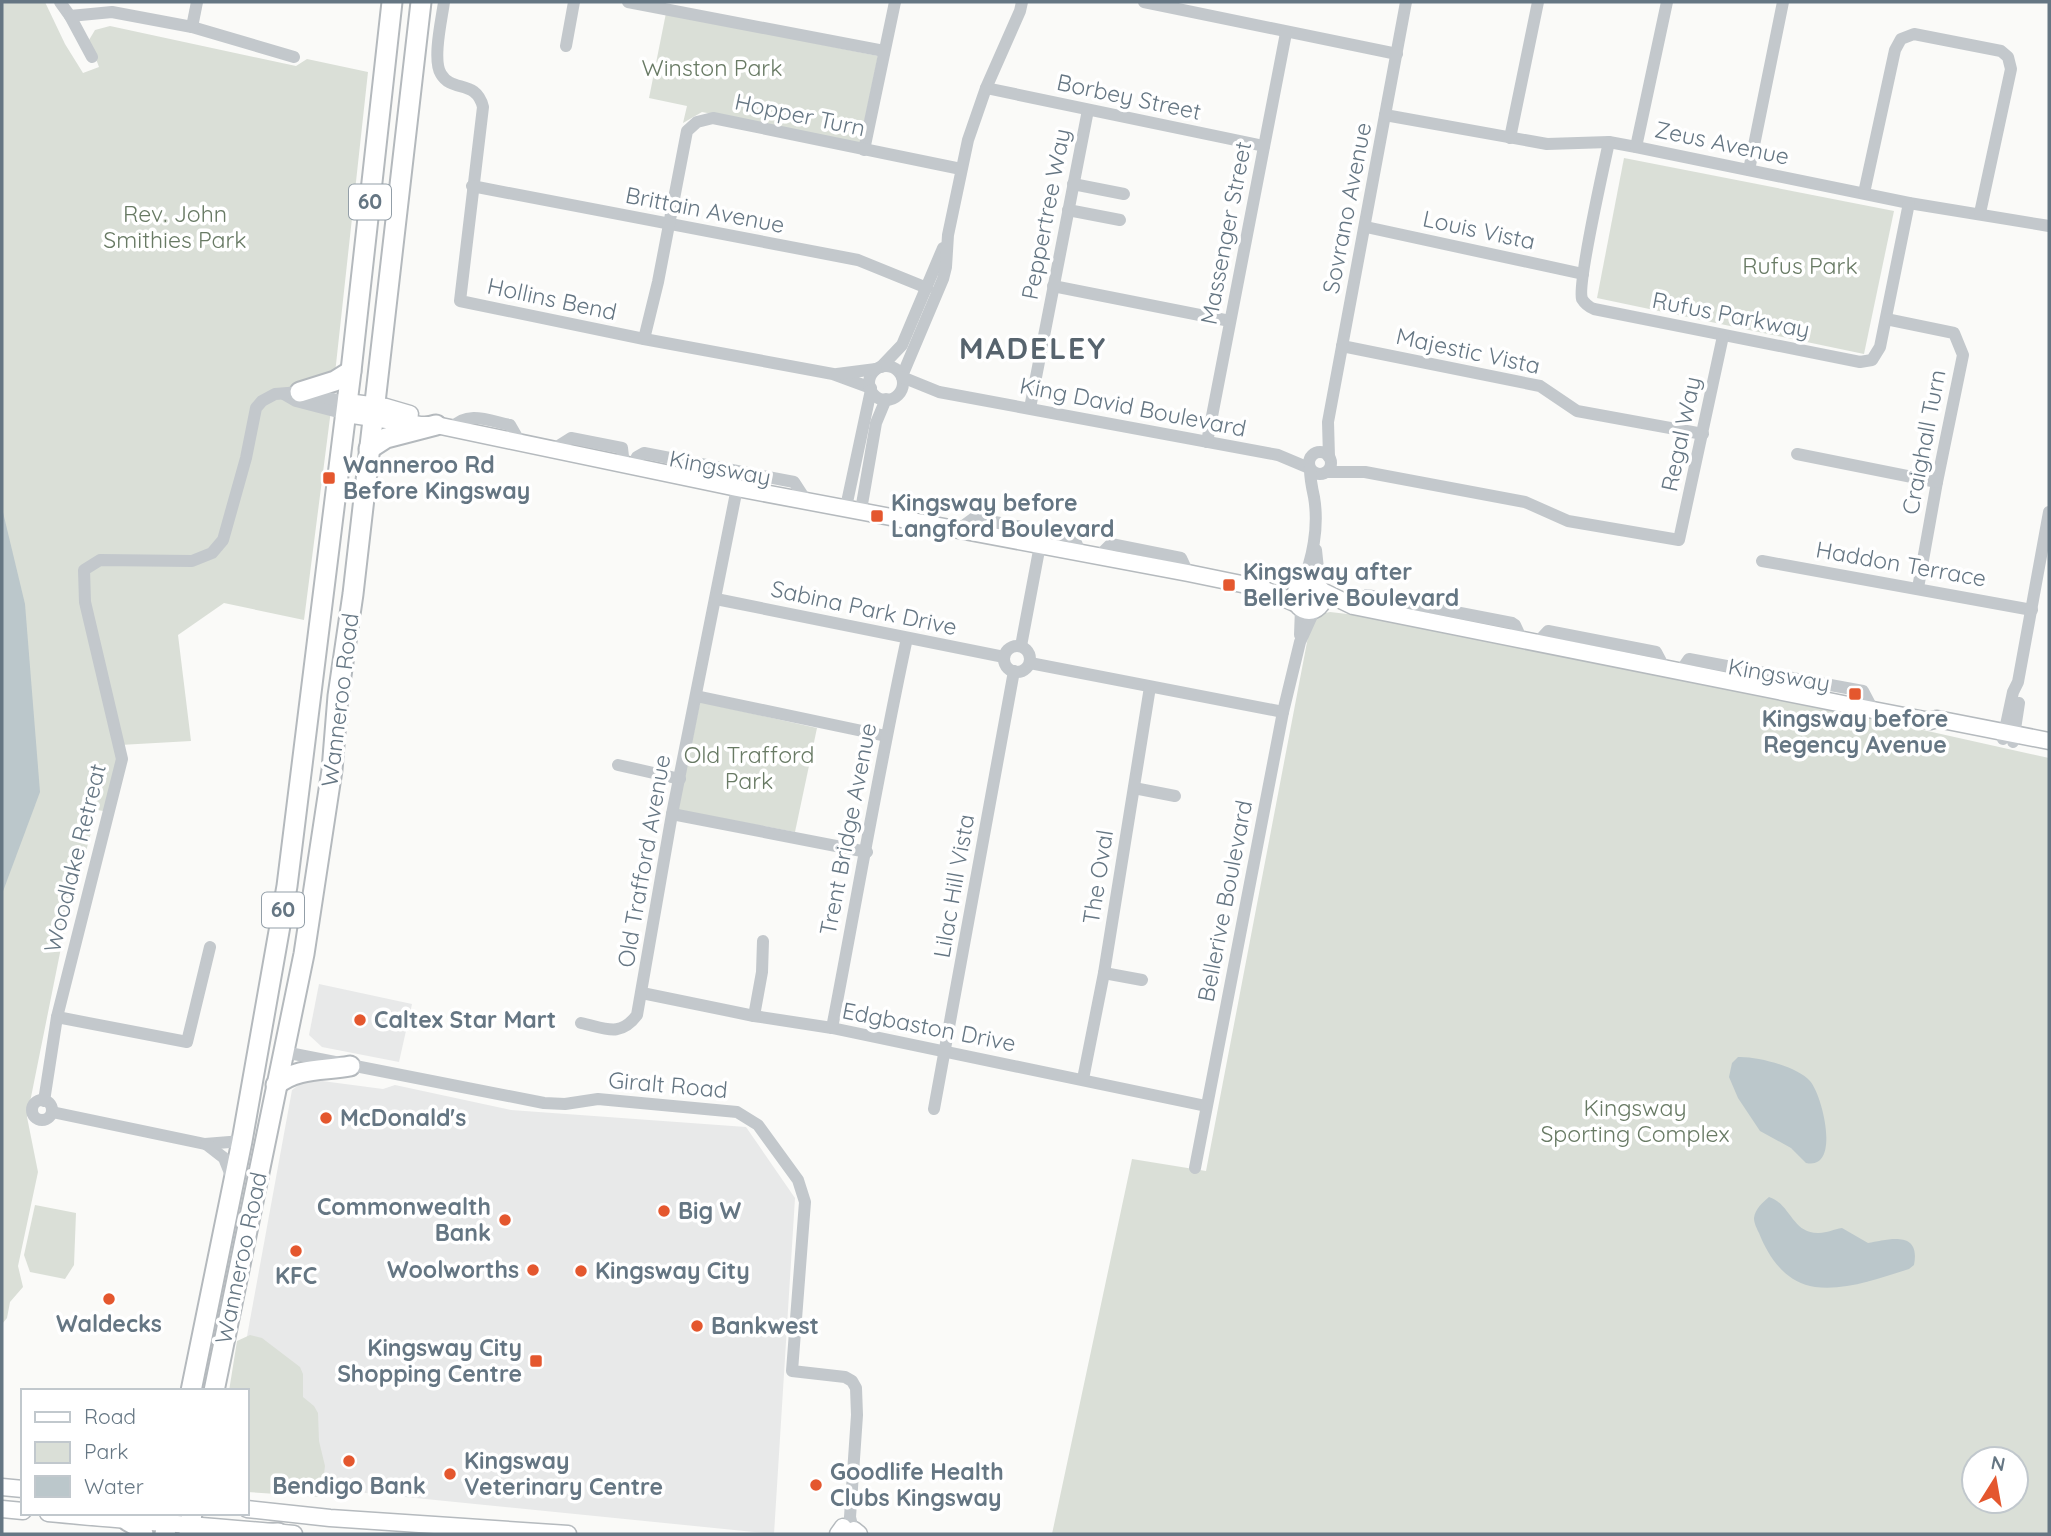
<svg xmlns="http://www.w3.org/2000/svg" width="2051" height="1536" viewBox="0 0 2051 1536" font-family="Quicksand,sans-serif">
  <rect width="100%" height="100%" fill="#fafaf8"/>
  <!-- built -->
  <g fill="#e8e9e9">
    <path d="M319 984 412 1004 399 1062 322 1047 309 1035Z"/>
    <path d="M307 1079 383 1089 395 1085 511 1110 746 1127 795 1198 774 1534 247 1481V1391H237L292 1090Z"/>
  </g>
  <!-- green -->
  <g fill="#dadfd7" fill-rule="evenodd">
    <path d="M2 2H45L65 44 83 73 99 67 89 40 95 30 110 26 296 66 307 59 368 72 331 410 304 620 224 603 178 635 191 741 120 745 110 812 97 810 63 938 27 1117 38 1172 18 1266 23 1287 10 1302 7 1318 2 1324Z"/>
    <path d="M666 13 878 56 860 143 702 112 683 123 687 106 649 98Z"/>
    <path d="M1624 158 1894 211 1864 354 1597 298Z"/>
    <path d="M1330 612 1356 615 1784 699 2049 758V1534H1052L1132 1159 1206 1171 1312 616ZM1974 1459H2016V1501H1974Z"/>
    <path d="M700 702 817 728 795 832 678 810Z"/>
    <path d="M35 1205 76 1213 74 1265 65 1279 30 1272 24 1255Z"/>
    <path d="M250 1335 262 1338 300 1367 303 1374V1397L314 1406 318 1413 319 1441 325 1466 321 1497 247 1492V1391H229L237 1341Z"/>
  </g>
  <!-- water -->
  <g fill="#bbc7cb">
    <path d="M2 508 25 604 40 792 2 894Z"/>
    <path d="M1738 1057C1757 1056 1798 1067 1810 1081 1823 1096 1841 1171 1806 1163L1791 1148 1760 1131 1738 1098 1729 1077 1732 1063Z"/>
    <path d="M1769 1197C1791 1204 1792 1234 1819 1233 1827 1233 1834 1229 1842 1228L1868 1243C1887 1240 1921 1229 1914 1265L1909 1269C1880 1278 1846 1291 1815 1287 1786 1283 1769 1258 1759 1233 1757 1229 1754 1223 1754 1218 1755 1209 1763 1202 1769 1197Z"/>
  </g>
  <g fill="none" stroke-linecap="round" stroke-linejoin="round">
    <!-- major casing -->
    <g stroke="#b5babe" stroke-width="19">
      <g id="major">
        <path d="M347 402 386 407 410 414"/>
        <path d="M346 414 420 425H436L737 488 1188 573 1261 588 1297 604"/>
        <circle cx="1309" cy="597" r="14"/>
        <path d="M1322 591 1353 606 1873 710 1930 721 1937 719 2049 741"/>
        <path d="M2 1487 23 1489"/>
        <path d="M2 1509 23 1511"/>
        <path d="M247 1509 330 1518 568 1534"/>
        <path d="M48 1513C130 1521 212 1526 294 1534"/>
        <path d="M854 1530 859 1534"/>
        <path d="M838 1534 843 1527"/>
      </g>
    </g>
    <!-- highway casing -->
    <g stroke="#b4b9bd" stroke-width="23">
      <g id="highway">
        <path d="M300 392 335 381 351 371"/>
        <path d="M369 449 386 438 436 425"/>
        <path d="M276 1085C297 1067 325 1071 350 1066"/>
        <path d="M191 1391 242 1141 287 886 351 371 392 2"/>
        <path d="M214 1391 304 954 332 770 338 696 353 594 421 2"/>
        <path d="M128 1521 137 1526 143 1534"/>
        <path d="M165 1534 169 1513"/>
        <path d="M189 1534 192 1513"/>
        <path d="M257 1534 278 1533"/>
      </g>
    </g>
    <!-- minor -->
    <g stroke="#c3c8cc" stroke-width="12">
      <path d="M60 2 70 16 92 57"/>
      <path d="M444 2C442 18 432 60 441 74 452 93 476 79 483 107L460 301 644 339 833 374 871 388"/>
      <path d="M628 2 884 51"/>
      <path d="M1144 2 1397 54"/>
      <path d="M70 16 112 12 192 27 294 57"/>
      <path d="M192 27 197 2"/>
      <path d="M566 46 574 2"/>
      <path d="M986 88 1264 146"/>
      <path d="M1385 115 1547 144 1609 142 1636 147 1909 203 2049 226"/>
      <path d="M1510 138 1538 2"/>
      <path d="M1609 142C1604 165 1577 285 1582 299 1585 304 1589 307 1594 309L1860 362 1872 360 1880 347 1909 203"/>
      <path d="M1636 147 1667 2"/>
      <path d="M864 150 895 2"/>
      <path d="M1749 170 1783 2"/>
      <path d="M1073 184 1124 194"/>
      <path d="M472 186 858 260 927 288"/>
      <path d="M1864 193 1895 50 1901 39 1914 34 2001 51 2008 57 2011 69 1980 213"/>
      <path d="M1068 210 1120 220"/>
      <path d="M1366 227 1583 274"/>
      <path d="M1053 286 1230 321"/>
      <path d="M1886 319 1954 333 1963 355 1937 482 1918 588"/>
      <path d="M644 339 658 282 687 131 697 122 713 118 961 169"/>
      <path d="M1342 346 1540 386 1577 411 1703 434"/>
      <circle cx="886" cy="383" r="17"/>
      <path d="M881 367 902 345 943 248"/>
      <path d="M837 374 876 369"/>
      <path d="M902 376 943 279 946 267 948 235 968 140 986 88 1020 11 1022 2"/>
      <path d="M902 377 939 392 1278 455 1309 468"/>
      <path d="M284 394 296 401 346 414"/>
      <path d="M1030 408 1088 110"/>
      <path d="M452 428C467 410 490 421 510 425L521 444"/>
      <path d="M1207 442 1286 33"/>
      <path d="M552 450 571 438 622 448 624 465"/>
      <circle cx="1320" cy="463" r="11"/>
      <path d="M1797 454 1937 482"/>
      <path d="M1329 457 1328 422 1406 2"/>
      <path d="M632 467 637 457 644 453 794 482 805 499"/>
      <path d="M1327 472H1365L1525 502 1568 521 1679 540 1723 336"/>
      <path d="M846 507 871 390"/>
      <path d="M861 510 876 423 886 399"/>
      <path d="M959 529 974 518 1074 537 1080 553"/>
      <path d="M1316 550 1320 588"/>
      <path d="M1099 556 1111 544 1181 558 1188 573"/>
      <path d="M1762 561 2032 610"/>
      <path d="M1301 586C1313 559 1319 526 1314 497 1312 488 1310 479 1310 469"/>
      <path d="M716 599 1004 657"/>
      <path d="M1353 606 1367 595 1512 623 1515 625 1522 640"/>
      <path d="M1300 635 1301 608"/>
      <path d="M1537 643 1548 631 1656 652 1665 669"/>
      <path d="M1021 646 1040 545"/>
      <circle cx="1017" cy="659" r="13"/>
      <path d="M1030 663 1283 712"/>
      <path d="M1680 672 1689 659 1863 691 1873 710"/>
      <path d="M696 696 886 736"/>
      <path d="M2003 739 2013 692 2018 682 2049 512"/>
      <path d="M2013 742 2019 703"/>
      <path d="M618 765 680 779"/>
      <path d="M1134 788 1175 796"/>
      <path d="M672 814 867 852"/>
      <path d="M1104 973 1142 980"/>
      <path d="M642 993 754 1016 832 1028 1206 1106"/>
      <path d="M754 1016 762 972 763 941"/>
      <path d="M57 1017 187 1042 210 947"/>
      <path d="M581 1023C605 1028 620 1038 637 1015L672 814 737 488"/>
      <path d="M832 1028C857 898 879 768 907 638"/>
      <path d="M284 1052 544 1103 565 1104 598 1099 737 1112 758 1125 798 1180 805 1202 792 1371 845 1377 852 1381 856 1388 857 1415 850 1517 854 1534"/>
      <path d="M1083 1079 1104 973 1150 687"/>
      <circle cx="42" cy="1110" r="10"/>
      <path d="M44 1101 57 1017 122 759 85 602 84 570 100 560 192 561 212 553 223 540 246 458 256 408 262 401 275 394 300 392 347 402"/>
      <path d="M934 1109 1014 671"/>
      <path d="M52 1112 205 1144 242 1141"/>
      <path d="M206 1144 224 1158 232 1178"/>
      <path d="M1195 1168 1283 712 1300 642 1314 611"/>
    </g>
    <!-- major -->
    <use href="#major" stroke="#fff" stroke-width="16"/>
    <!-- highway -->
    <use href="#highway" stroke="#fff" stroke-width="19"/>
  </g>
  <!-- markers -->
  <g fill="#e4572e" stroke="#fff" stroke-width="2.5">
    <rect x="322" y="471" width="14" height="14" rx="3.5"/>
    <rect x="870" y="509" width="14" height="14" rx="3.5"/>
    <rect x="1222" y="578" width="14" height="14" rx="3.5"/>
    <rect x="1848" y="687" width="14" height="14" rx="3.5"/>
    <circle cx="360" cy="1020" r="7"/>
    <circle cx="326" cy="1118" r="7"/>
    <circle cx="664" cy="1211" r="7"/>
    <circle cx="505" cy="1220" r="7"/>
    <circle cx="296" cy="1251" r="7"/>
    <circle cx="533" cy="1270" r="7"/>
    <circle cx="581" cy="1271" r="7"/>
    <circle cx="109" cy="1299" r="7"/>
    <circle cx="697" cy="1326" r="7"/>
    <rect x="529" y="1354" width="14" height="14" rx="3.5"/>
    <circle cx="349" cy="1461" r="7"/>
    <circle cx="450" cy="1474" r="7"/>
    <circle cx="816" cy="1485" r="7"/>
  </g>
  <g text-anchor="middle" stroke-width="7" stroke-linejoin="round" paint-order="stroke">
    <!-- shield labels -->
    <g fill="#fff" stroke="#939fa8" stroke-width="2">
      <rect x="349" y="184.5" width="42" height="35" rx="5"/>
      <rect x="262" y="892.5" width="42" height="35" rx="5"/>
    </g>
    <g font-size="21" font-weight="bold" fill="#657683">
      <text x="370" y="209">60</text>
      <text x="283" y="917">60</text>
    </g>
    <!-- park labels -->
    <g font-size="23" fill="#687a64" stroke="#fff">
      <text x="712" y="76">Winston Park</text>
      <text x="175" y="222">Rev. John<tspan x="175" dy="26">Smithies Park</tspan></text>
      <text x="1800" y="274">Rufus Park</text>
      <text x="749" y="763">Old Trafford<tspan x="749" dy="26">Park</tspan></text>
      <text x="1635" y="1116">Kingsway<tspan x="1635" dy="26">Sporting Complex</tspan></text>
    </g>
    <!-- street labels -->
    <g font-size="23" fill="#657683" stroke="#fff">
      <text transform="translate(1129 97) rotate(12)" y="8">Borbey Street</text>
      <text transform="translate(800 115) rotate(12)" y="8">Hopper Turn</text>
      <text transform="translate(1722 143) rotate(12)" y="8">Zeus Avenue</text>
      <text transform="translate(1347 208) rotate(-79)" y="8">Sovrano Avenue</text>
      <text transform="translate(705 210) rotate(11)" y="8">Brittain Avenue</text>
      <text transform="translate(1046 214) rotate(-79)" y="8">Peppertree Way</text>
      <text transform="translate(1479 230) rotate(12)" y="8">Louis Vista</text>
      <text transform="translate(1226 233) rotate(-79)" y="8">Massenger Street</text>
      <text transform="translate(552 299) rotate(12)" y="8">Hollins Bend</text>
      <text transform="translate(1731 315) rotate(11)" y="8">Rufus Parkway</text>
      <text transform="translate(1468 351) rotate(12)" y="8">Majestic Vista</text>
      <text transform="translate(1133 407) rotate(11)" y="8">King David Boulevard</text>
      <text transform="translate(1681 434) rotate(-78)" y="8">Regal Way</text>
      <text transform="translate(1924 442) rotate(-79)" y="8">Craighall Turn</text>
      <text transform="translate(720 468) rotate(11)" y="8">Kingsway</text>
      <text transform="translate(1901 564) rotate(10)" y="8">Haddon Terrace</text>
      <text transform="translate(864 608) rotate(12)" y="8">Sabina Park Drive</text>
      <text transform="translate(1779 675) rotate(10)" y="8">Kingsway</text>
      <text transform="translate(340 700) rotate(-83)" y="8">Wanneroo Road</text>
      <text transform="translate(848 829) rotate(-79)" y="8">Trent Bridge Avenue</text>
      <text transform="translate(75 858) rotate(-76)" y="8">Woodlake Retreat</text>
      <text transform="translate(644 861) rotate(-80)" y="8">Old Trafford Avenue</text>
      <text transform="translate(1098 877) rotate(-81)" y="8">The Oval</text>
      <text transform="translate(954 886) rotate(-80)" y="8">Lilac Hill Vista</text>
      <text transform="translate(1225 901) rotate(-79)" y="8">Bellerive Boulevard</text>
      <text transform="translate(929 1027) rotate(11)" y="8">Edgbaston Drive</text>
      <text transform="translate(668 1085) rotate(5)" y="8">Giralt Road</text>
      <text transform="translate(241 1258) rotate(-78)" y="8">Wanneroo Road</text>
    </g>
    <!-- poi labels -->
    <g font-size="23" font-weight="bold" fill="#657683" stroke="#fff" text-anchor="start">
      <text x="343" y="473">Wanneroo Rd<tspan x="343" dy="26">Before Kingsway</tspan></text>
      <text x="891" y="511">Kingsway before<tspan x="891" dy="26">Langford Boulevard</tspan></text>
      <text x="1243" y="580">Kingsway after<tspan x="1243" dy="26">Bellerive Boulevard</tspan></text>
      <text x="1855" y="727" text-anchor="middle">Kingsway before<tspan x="1855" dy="26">Regency Avenue</tspan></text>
      <text x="374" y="1028">Caltex Star Mart</text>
      <text x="340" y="1126">McDonald's</text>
      <text x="491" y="1215" text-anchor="end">Commonwealth<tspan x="491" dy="26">Bank</tspan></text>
      <text x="678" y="1219">Big W</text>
      <text x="519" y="1278" text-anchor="end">Woolworths</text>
      <text x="595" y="1279">Kingsway City</text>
      <text x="296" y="1284" text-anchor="middle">KFC</text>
      <text x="109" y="1332" text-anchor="middle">Waldecks</text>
      <text x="711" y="1334">Bankwest</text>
      <text x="522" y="1356" text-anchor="end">Kingsway City<tspan x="522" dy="26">Shopping Centre</tspan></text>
      <text x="464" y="1469">Kingsway<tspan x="464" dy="26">Veterinary Centre</tspan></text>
      <text x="830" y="1480">Goodlife Health<tspan x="830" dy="26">Clubs Kingsway</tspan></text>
      <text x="349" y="1494" text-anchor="middle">Bendigo Bank</text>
    </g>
    <!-- district labels -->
    <g font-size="30" font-weight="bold" letter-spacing="2" fill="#57646e" stroke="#fff">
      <text x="1033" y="359">MADELEY</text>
    </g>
  </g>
  <!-- border -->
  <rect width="2051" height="1536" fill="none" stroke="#657683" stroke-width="7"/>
  <!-- legend -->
  <rect x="21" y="1389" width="228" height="126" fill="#ffffff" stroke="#c1c8cd" stroke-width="2"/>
  <rect x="35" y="1412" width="35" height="10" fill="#ffffff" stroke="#c1c8cd" stroke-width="2"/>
  <text x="84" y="1424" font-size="21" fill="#657683">Road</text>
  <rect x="35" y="1442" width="35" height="21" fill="#dadfd7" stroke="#c1c8cd" stroke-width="2"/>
  <text x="84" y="1459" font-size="21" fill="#657683">Park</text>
  <rect x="35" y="1476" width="35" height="21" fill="#bbc7cb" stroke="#c1c8cd" stroke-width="2"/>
  <text x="84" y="1494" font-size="21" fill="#657683">Water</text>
  <!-- north arrow -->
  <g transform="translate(1995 1480) rotate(11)"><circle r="33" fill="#ffffff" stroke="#c1c8cd" stroke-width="2"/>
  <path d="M0-5L12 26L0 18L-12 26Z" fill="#e4572e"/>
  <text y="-10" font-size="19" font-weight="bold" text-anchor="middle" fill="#657683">N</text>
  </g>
</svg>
